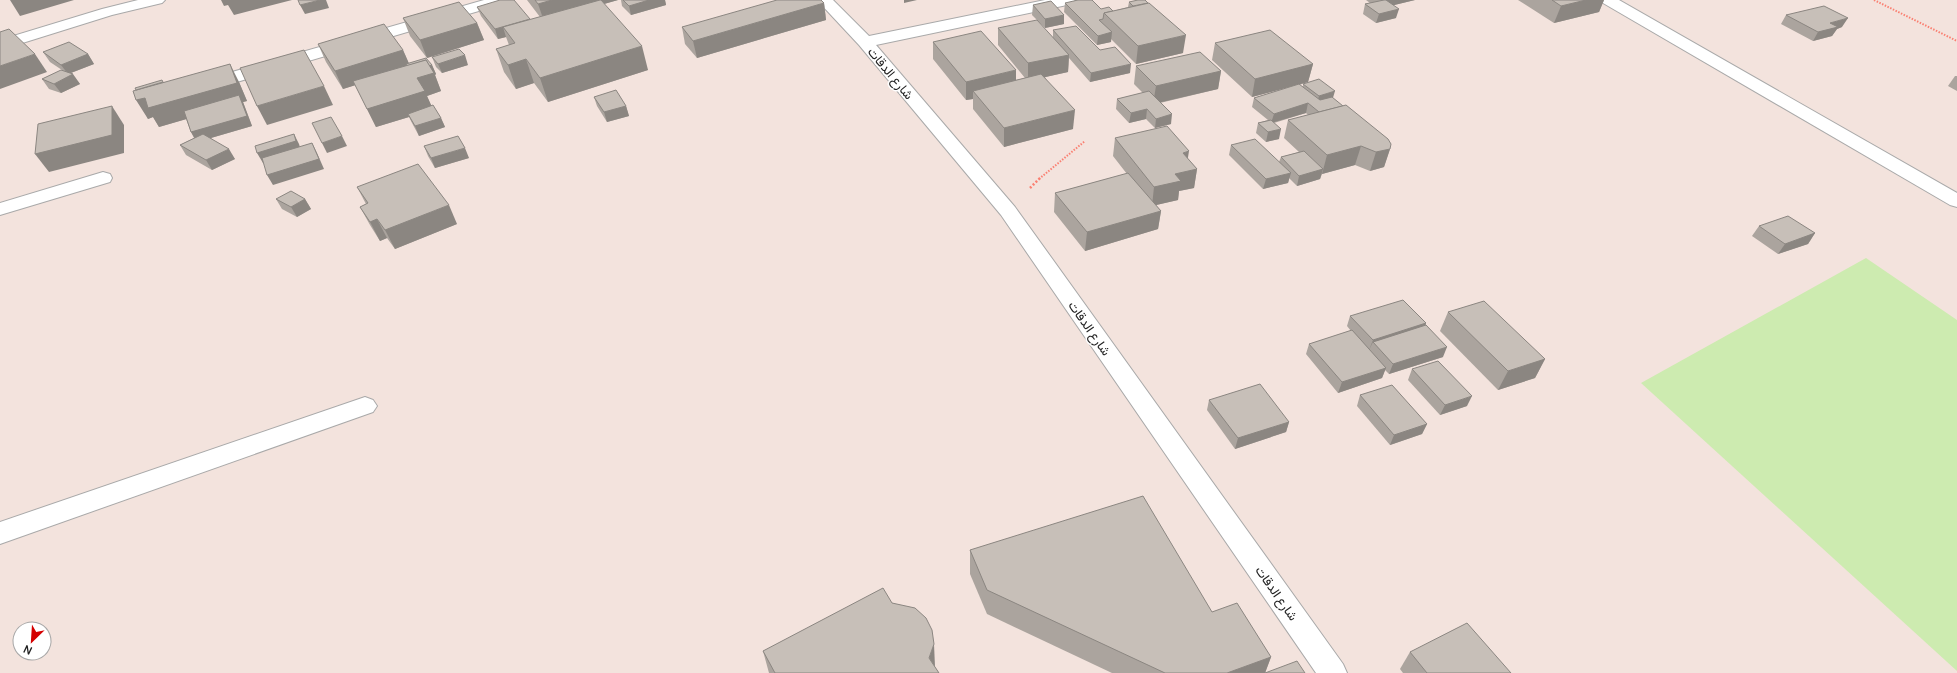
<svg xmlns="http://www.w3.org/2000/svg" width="1957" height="673" viewBox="0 0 1957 673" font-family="Manrope,Vazirmatn,sans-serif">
  <rect width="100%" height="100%" fill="#f2efe9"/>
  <!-- military -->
  <path fill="#f3e3dd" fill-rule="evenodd" d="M0 0H1957V673H0ZM20 629H44V653H20Z"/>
  <!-- grass -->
  <path fill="#cdebb0" d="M1866 258 1957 320V671L1641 383Z"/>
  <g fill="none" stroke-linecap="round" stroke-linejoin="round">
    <!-- minor casing -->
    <g stroke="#a9a9a9" stroke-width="2">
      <g id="minor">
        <path d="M138 0H165L162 3 112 15 0 50V40L102 9Z"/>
        <path d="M484 0H509L506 3 230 84 224 85 218 84 216 80 218 76Z"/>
        <path d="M817 0H833L869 36 1045 0H1075L1072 3 1067 5 876 45 1015 207 1343 664 1347 673H1316L1001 215 859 45Z"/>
        <path d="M1600 0H1619L1957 193V207L1950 205 1603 3Z"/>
        <path d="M103 172 110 174 112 178 110 182 0 215V203Z"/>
        <path d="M365 397 373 400 377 406 373 412 0 544V522Z"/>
      </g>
    </g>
    <!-- path-far1 -->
    <g stroke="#fa8072" stroke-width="2" stroke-dasharray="1.5 1.5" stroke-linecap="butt">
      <path d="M1874 0 1957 41"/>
      <path d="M1039 179 1085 141"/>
    </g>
    <!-- path -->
    <path stroke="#fa8072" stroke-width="2.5" stroke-dasharray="2 2" stroke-linecap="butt" d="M1030 188 1040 178"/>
    <!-- minor -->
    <use href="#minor" fill="#fff" fill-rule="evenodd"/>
  </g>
  <!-- wall -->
  <g fill="#aba49e">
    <path d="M527 0H618L604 4 648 70 548 102 534 83 516 89 504 72 496 49 509 45 506 37 498 39 481 16 477 7 530 20 540 17Z"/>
    <path d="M621 0H665L666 5 631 15 622 6Z"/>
    <path d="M1366 0H1415L1394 5 1396 18 1376 23 1363 14 1365 4 1370 3Z"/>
    <path d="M1518 0H1604L1599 12 1554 23Z"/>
    <path d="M1129 2 1183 53 1136 64 1111 39V42L1097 45 1064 12 1065 3 1113 11 1128 7Z"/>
    <path d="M824 3 826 20 697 58 685 44 682 27Z"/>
    <path d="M1033 5 1064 15V24L1045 28 1032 15Z"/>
    <path d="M1786 15 1842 27 1837 29 1832 36 1813 41 1781 24Z"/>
    <path d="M403 18 477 23 484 40 427 58 410 36Z"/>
    <path d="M998 28 1053 37V30L1100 50 1130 73 1090 82 1069 58 1068 72 1045 77 1073 129 1004 147 973 109V99L966 100 933 59V42L1016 80 1025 78 998 45Z"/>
    <path d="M1215 43 1313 64 1308 82 1299 85 1303 87V84L1333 98 1390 149 1384 167 1370 171 1355 165 1322 174 1320 179 1297 186 1289 178 1288 183 1263 189 1229 155 1231 145 1279 162 1281 157 1299 152 1284 138 1288 120 1308 115 1306 113 1274 123 1279 139 1266 142 1256 133 1258 123 1268 120 1252 107 1254 98 1296 85 1252 97 1212 60Z"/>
    <path d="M318 44 403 50 409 64 432 65 436 74 435 75 441 91 427 96 431 106 441 118 445 127 419 136 412 123 409 117 376 127 355 85 343 89 326 62Z"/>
    <path d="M43 52 88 54 94 64 71 73 80 84 61 93 49 89 42 79 62 70 50 62Z"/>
    <path d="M432 57 468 65 442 73 436 67Z"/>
    <path d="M1136 66 1221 71 1218 89 1160 103 1171 124 1155 128 1146 119 1129 123 1116 109 1117 99 1143 93 1134 84Z"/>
    <path d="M1955 76H1957V91L1948 86Z"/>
    <path d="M163 82H239L247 101 243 102 252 126 211 138 235 159 212 170 186 155 180 145 194 138 191 132 186 119 159 127 153 117 148 119 136 90Z"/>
    <path d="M594 97 626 106 629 116 607 122 597 106Z"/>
    <path d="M1115 138 1188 159 1197 169 1194 188 1179 191 1178 200 1156 205 1161 211 1158 229 1085 251 1054 212 1055 193 1127 174 1113 156Z"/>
    <path d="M424 146 469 158 435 168 428 156Z"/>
    <path d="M357 187 457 224 395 249 387 238 380 241 370 225 360 207 366 204Z"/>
    <path d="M276 199H305L311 209 297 217 282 209Z"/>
    <path d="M1759 226 1815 233 1808 244 1778 254 1752 236Z"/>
    <path d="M1448 312 1545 359 1535 378 1498 390 1440 331Z"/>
    <path d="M1350 316 1426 323V325L1443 357 1389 374 1385 370 1382 378 1338 393 1306 354 1309 344 1351 331 1347 326Z"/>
    <path d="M1412 369 1467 406 1440 415 1408 380Z"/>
    <path d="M1360 395 1427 424 1422 434 1390 445 1357 406Z"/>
    <path d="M1209 400 1289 422 1286 432 1235 449 1207 410Z"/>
    <path d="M970 550 1212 612 1271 657 1265 673H1112L987 614 970 574Z"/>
    <path d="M892 603 939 673H769L763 651Z"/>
    <path d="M1410 652 1511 673H1403L1400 669Z"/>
  </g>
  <!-- shaded-wall -->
  <g fill="#8b8681">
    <path d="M10 0H74L20 16Z"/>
    <path d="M221 0H292L234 15 228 5 224 6Z"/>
    <path d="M320 0H326L329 8 305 14 300 5Z"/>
    <path d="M552 0H618L544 21 538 4Z"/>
    <path d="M649 0H665L666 5 631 15 629 6Z"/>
    <path d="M904 0H917L904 3Z"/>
    <path d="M1381 0H1415L1378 9Z"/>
    <path d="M1586 0H1604L1599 12 1554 23 1561 6Z"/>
    <path d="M824 3 826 20 697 58 693 41Z"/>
    <path d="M1399 9 1396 18 1376 23 1379 14Z"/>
    <path d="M1064 15V24L1045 28V19Z"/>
    <path d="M1848 18 1842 27 1837 29 1832 36 1813 41 1818 32 1830 23Z"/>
    <path d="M530 19 503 27 506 37 498 39 495 29Z"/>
    <path d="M477 23 484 40 427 58 420 40Z"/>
    <path d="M1112 32 1111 42 1097 45 1098 36Z"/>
    <path d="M1186 35 1183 53 1136 64 1138 46Z"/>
    <path d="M642 46 648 70 548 102 540 78Z"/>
    <path d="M403 50 411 68 343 89 335 71Z"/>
    <path d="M35 54 47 72 0 89V66Z"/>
    <path d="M88 54 94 64 68 74 61 65Z"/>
    <path d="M465 55 468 65 442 73 438 64Z"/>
    <path d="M1069 55 1068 72 1028 81V63Z"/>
    <path d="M526 59 534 83 516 89 508 65Z"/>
    <path d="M230 64 239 82 247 101 243 102 252 126 197 142 191 132 242 103 159 127 153 117 148 119 136 100 166 88Z"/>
    <path d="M1131 64 1130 73 1090 82 1091 73Z"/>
    <path d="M1313 64 1308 82 1252 97 1255 79Z"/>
    <path d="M432 65 436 74 435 75 441 91 427 96 433 109 408 114 409 117 376 127 367 109 411 71Z"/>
    <path d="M1016 70V88L973 91V99L966 100V82Z"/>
    <path d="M1221 71 1218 89 1153 104 1156 86Z"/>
    <path d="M73 74 80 84 61 93 54 84Z"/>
    <path d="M324 86 333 105 267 125 257 106Z"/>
    <path d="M1335 91 1332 101 1316 106 1319 96Z"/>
    <path d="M1308 103 1306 113 1271 123 1274 114Z"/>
    <path d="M112 106 124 125V153L49 172 35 154Z"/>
    <path d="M626 106 629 116 607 122 604 112Z"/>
    <path d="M1147 109 1146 119 1129 123 1131 113Z"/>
    <path d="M1075 110 1073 129 1004 147V128Z"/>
    <path d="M1172 114 1171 124 1155 128 1156 119Z"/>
    <path d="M441 118 445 127 419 136 415 126Z"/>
    <path d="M1281 129 1279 139 1266 142 1268 132Z"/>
    <path d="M294 134 299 144 301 151 263 163 257 153Z"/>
    <path d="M342 136 347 146 327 153 322 143Z"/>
    <path d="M312 143 317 153 324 169 273 185 267 175Z"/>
    <path d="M1361 146 1355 165 1322 174 1327 155Z"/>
    <path d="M465 148 469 158 435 168 431 158Z"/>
    <path d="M229 149 235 159 212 170 206 160Z"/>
    <path d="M1390 149 1384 167 1370 171 1376 152Z"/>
    <path d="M1189 151 1186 170 1183 153Z"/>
    <path d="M1197 169 1194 188 1179 191 1178 200 1152 206 1154 187 1175 174Z"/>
    <path d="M1323 169 1320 179 1297 186 1299 176Z"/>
    <path d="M1291 173 1288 183 1263 189 1266 179Z"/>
    <path d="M305 199 311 209 297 217 291 207Z"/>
    <path d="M449 205 457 224 395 249 385 230Z"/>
    <path d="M1161 211 1158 229 1085 251 1087 232Z"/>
    <path d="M377 219 387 238 380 241 370 222Z"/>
    <path d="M1815 233 1808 244 1778 254 1785 244Z"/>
    <path d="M1426 323 1422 334 1373 342 1369 350 1373 340Z"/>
    <path d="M1447 347 1443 357 1389 374 1393 364Z"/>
    <path d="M1545 359 1535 378 1498 390 1508 371Z"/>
    <path d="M1386 368 1382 378 1338 393 1342 382Z"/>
    <path d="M1472 396 1467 406 1440 415 1445 405Z"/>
    <path d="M1289 422 1286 432 1235 449 1238 438Z"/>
    <path d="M1427 424 1422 434 1390 445 1394 435Z"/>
    <path d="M934 644 935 667 929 658Z"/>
    <path d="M1271 657 1265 673H1227Z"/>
  </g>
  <!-- building -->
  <g fill="#c7bfb8" stroke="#8b8681">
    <path d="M298 0H320L300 5Z"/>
    <path d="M500 0H514L530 19 495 29 477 7Z"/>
    <path d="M535 0H552L538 4Z"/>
    <path d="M600 0H601L642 46 540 78 526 59 508 65 496 49 515 43 503 27Z"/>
    <path d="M623 0H649L629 6Z"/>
    <path d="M777 0H821L824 3 693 41 682 27Z"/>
    <path d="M1078 0H1092L1101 9 1109 7 1113 11 1104 13 1103 19 1099 20 1112 32 1098 36 1065 3Z"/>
    <path d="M1138 0H1145L1148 3 1133 6 1129 2Z"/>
    <path d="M1384 0H1386L1399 9 1379 14 1365 4Z"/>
    <path d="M1552 0H1586L1561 6Z"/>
    <path d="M1051 1 1064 15 1045 19 1033 5Z"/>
    <path d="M459 2 477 23 420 40 403 18Z"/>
    <path d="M1149 3 1186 35 1138 46 1104 13Z"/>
    <path d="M1824 6 1848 18 1830 23 1838 27 1818 32 1786 15Z"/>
    <path d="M1037 20 1069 55 1028 63 998 28Z"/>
    <path d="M384 24 403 50 335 71 318 44Z"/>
    <path d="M1076 26 1100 50 1115 47 1131 64 1091 73 1053 30Z"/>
    <path d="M9 29 35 54 0 66V32Z"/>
    <path d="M1270 30 1313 64 1255 79 1215 43Z"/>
    <path d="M981 31 1016 70 966 82 933 42Z"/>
    <path d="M69 42 88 54 61 65 43 52Z"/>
    <path d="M459 49 465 55 438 64 432 57Z"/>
    <path d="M304 50 324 86 257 106 240 68Z"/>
    <path d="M1200 52 1221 71 1156 86 1136 66Z"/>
    <path d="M426 58 432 65 429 66 426 60 407 66 406 64Z"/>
    <path d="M426 60 434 73 417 78 425 91 367 109 353 81Z"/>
    <path d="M230 64 237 83 148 108 145 98 136 100 133 91Z"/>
    <path d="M61 70 73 74 54 84 42 79Z"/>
    <path d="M1041 74 1075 110 1004 128 973 91Z"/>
    <path d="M1319 79 1335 91 1319 96 1303 84Z"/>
    <path d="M162 80 163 82 136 90 135 88Z"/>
    <path d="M1299 84 1320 100 1332 97 1343 106 1319 112 1308 103 1274 114 1254 98Z"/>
    <path d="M616 90 626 106 604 112 594 97Z"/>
    <path d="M1149 91 1172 114 1156 119 1147 109 1131 113 1117 99Z"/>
    <path d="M239 95 247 116 191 132 184 111Z"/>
    <path d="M433 105 441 118 415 126 408 114Z"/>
    <path d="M1346 105 1388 139 1391 144 1390 149 1376 152 1361 146 1327 155 1288 120Z"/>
    <path d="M112 106V135L35 154 38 124Z"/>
    <path d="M331 117 342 136 322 143 312 123Z"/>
    <path d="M1271 120 1281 129 1268 132 1258 123Z"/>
    <path d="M1167 126 1189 151 1183 153 1197 169 1175 174 1181 181 1154 187 1115 138Z"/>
    <path d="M203 134 229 149 206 160 180 145Z"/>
    <path d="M294 134 296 141 257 153 255 146Z"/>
    <path d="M458 136 465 148 431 158 424 146Z"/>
    <path d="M1255 139 1291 173 1266 179 1231 145Z"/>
    <path d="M312 143 319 159 267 175 262 158Z"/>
    <path d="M1304 151 1323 169 1299 176 1281 157Z"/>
    <path d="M418 164 449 205 385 230 377 219 370 222 360 207 368 203 357 187Z"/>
    <path d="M1128 173 1161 211 1087 232 1055 193Z"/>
    <path d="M291 191 305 199 291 207 276 199Z"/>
    <path d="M1788 216 1815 233 1785 244 1759 226Z"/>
    <path d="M1403 300 1426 323 1373 340 1350 316Z"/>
    <path d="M1484 301 1545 359 1508 371 1448 312Z"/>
    <path d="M1426 325 1447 347 1393 364 1373 342Z"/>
    <path d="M1352 330 1386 368 1342 382 1309 344Z"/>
    <path d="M1438 361 1472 396 1445 405 1412 369Z"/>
    <path d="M1260 384 1289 422 1238 438 1209 400Z"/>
    <path d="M1392 385 1427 424 1394 435 1360 395Z"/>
    <path d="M1143 496 1212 612 1237 603 1271 657 1227 673H1165L987 590 970 550Z"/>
    <path d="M883 588 892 603 915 608 926 618 932 630 934 644 929 658 939 673H775L763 651Z"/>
    <path d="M1467 623 1511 673H1427L1410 652Z"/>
    <path d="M1297 661 1305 673H1265Z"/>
  </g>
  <g text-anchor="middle" stroke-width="3" stroke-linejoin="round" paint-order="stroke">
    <!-- street labels -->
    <g font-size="13" fill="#222" stroke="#fff">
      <text transform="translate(891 73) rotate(50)" y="5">شارع الدقات</text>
      <text transform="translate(1090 328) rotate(55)" y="5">شارع الدقات</text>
      <text transform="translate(1277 593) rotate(55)" y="5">شارع الدقات</text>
    </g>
  </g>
  <!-- north arrow -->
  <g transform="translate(32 641) rotate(205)"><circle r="19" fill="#ffffff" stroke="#a7a7a7"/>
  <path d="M0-3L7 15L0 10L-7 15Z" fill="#d40000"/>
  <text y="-6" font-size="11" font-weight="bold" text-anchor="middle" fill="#222222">N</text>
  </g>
</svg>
